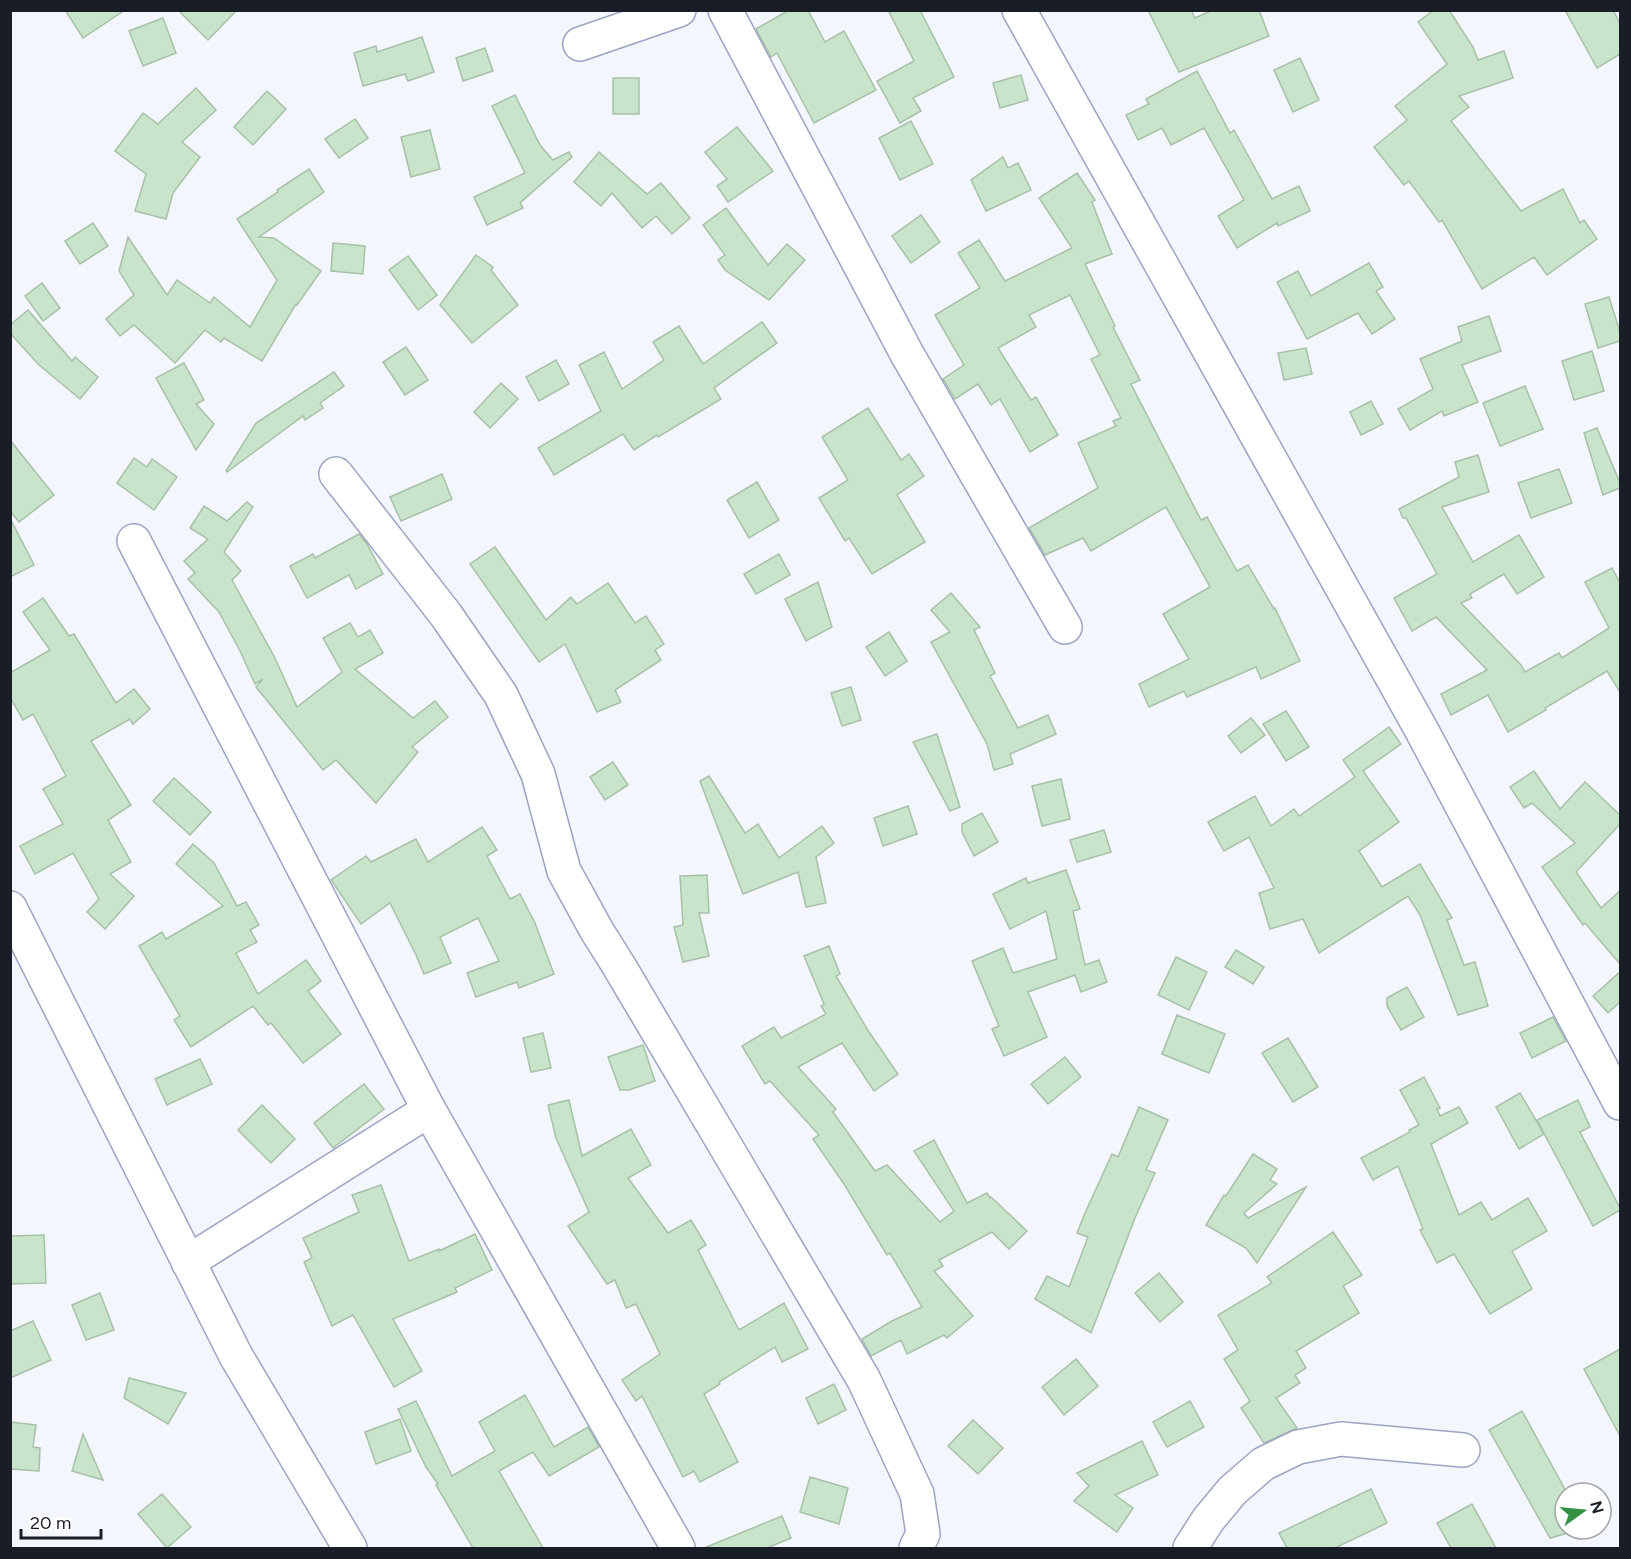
<svg xmlns="http://www.w3.org/2000/svg" width="1631" height="1559" viewBox="0 0 1631 1559" font-family="Figtree,sans-serif">
  <rect width="100%" height="100%" fill="#f4f6fd"/>
  <!-- building -->
  <g fill="#c8e4ca" stroke="#a7c1a8" stroke-width="1.5">
    <path d="M65 10H125L83 38Z"/>
    <path d="M178 10H237L208 40Z"/>
    <path d="M789 10H808L825 42 844 31 876 90 814 123 777 53 771 57 756 29Z"/>
    <path d="M888 10H920L954 77 913 98 921 111 900 123 877 81 914 61Z"/>
    <path d="M1148 10H1191L1195 18 1213 10H1259L1269 36 1179 72Z"/>
    <path d="M1434 10H1449L1473 47 1478 60 1504 51 1513 78 1459 96 1469 107 1451 121 1521 211 1563 189 1580 223 1584 220 1597 239 1547 275 1534 257 1482 289 1442 220 1439 222 1409 181 1404 185 1374 147 1407 120 1395 106 1447 64 1418 22Z"/>
    <path d="M1565 10H1613L1620 24V54L1597 68Z"/>
    <path d="M163 18 176 53 143 66 129 31Z"/>
    <path d="M422 37 434 72 408 81 405 74 363 86 354 53 376 46 377 52Z"/>
    <path d="M485 48 493 71 463 81 456 58Z"/>
    <path d="M1300 58 1319 100 1293 112 1274 70Z"/>
    <path d="M1197 71 1230 133 1234 130 1272 199 1299 186 1310 211 1278 226 1277 223 1237 248 1218 216 1244 200 1204 128 1171 145 1162 128 1138 140 1126 115 1149 104 1146 99Z"/>
    <path d="M1021 75 1028 100 1000 108 993 83Z"/>
    <rect x="613" y="78" width="26" height="36"/>
    <path d="M196 88 216 110 182 142 200 157 173 193 166 219 135 211 146 174 115 151 143 113 158 124Z"/>
    <path d="M267 91 286 109 253 145 234 127Z"/>
    <path d="M515 95 540 145 553 160 569 152 572 157 520 203 523 208 487 225 474 197 525 173 492 106Z"/>
    <path d="M355 119 368 138 339 158 325 139Z"/>
    <path d="M911 121 933 164 900 180 879 138Z"/>
    <path d="M737 127 773 171 728 202 717 186 727 179 705 152Z"/>
    <path d="M430 130 440 169 411 177 401 137Z"/>
    <path d="M599 152 647 194 661 183 690 218 672 234 656 216 642 228 612 193 601 206 574 182Z"/>
    <path d="M1003 157 1008 168 1018 163 1031 190 986 211 971 180Z"/>
    <path d="M309 169 324 192 259 237 274 238 321 271 297 305 296 304 262 361 224 338 221 342 205 330 175 363 134 325 120 336 106 319 134 295 119 271 128 237 167 295 177 280 210 303 214 297 250 327 277 280 237 219 278 192 277 190Z"/>
    <path d="M1077 173 1095 200 1092 202 1112 254 1085 264 1115 326 1113 327 1140 380 1131 384 1201 520 1207 517 1237 571 1248 565 1274 609 1275 608 1300 661 1261 679 1256 667 1187 697 1184 691 1149 707 1139 684 1189 659 1163 614 1210 587 1166 507 1091 551 1083 538 1045 555 1029 528 1098 488 1078 443 1116 426 1113 421 1121 418 1091 359 1100 355 1070 295 1029 315 1036 327 998 348 1031 400 1036 397 1058 435 1030 452 1000 399 991 405 978 384 955 399 943 379 964 365 935 315 980 288 958 253 979 240 1005 281 1072 248 1039 198Z"/>
    <path d="M726 208 768 265 787 244 805 260 769 300 725 270 718 260 725 255 703 225Z"/>
    <path d="M921 215 940 242 911 263 892 236Z"/>
    <path d="M93 223 108 246 80 264 65 241Z"/>
    <path d="M333 243 365 246 363 274 331 271Z"/>
    <path d="M476 255 493 267 491 270 518 305 472 343 440 305Z"/>
    <path d="M408 256 437 295 418 310 389 270Z"/>
    <path d="M1369 263 1383 287 1376 291 1395 319 1372 334 1358 313 1307 339 1277 282 1298 271 1311 296Z"/>
    <path d="M42 283 60 308 43 321 25 296Z"/>
    <path d="M1609 297 1620 332V341L1598 348 1585 304Z"/>
    <path d="M28 310 72 361 75 357 98 377 80 399 38 364 10 333V325Z"/>
    <path d="M1489 316 1501 351 1462 365 1478 402 1444 416 1442 411 1410 430 1398 409 1433 389 1420 359 1462 341 1458 327Z"/>
    <path d="M762 322 777 343 714 388 721 399 658 437 657 435 634 450 623 434 554 475 538 448 601 411 579 365 604 352 622 389 664 360 653 342 679 326 703 364Z"/>
    <path d="M406 347 428 380 405 395 383 362Z"/>
    <path d="M1306 348 1312 374 1284 380 1278 353Z"/>
    <path d="M1592 351 1604 391 1574 400 1562 361Z"/>
    <path d="M556 360 569 384 539 401 526 377Z"/>
    <path d="M184 363 204 400 196 404 214 424 196 450 156 378Z"/>
    <path d="M334 372 344 386 320 403 323 408 305 420 303 416 227 472 226 471 256 423Z"/>
    <path d="M501 383 518 399 490 428 474 412Z"/>
    <path d="M1525 386 1543 429 1500 446 1483 403Z"/>
    <path d="M1371 401 1383 424 1361 435 1350 412Z"/>
    <path d="M868 408 901 460 909 454 924 476 897 495 925 542 872 574 849 538 845 541 819 498 848 480 822 437Z"/>
    <path d="M1597 428 1620 483V488L1603 495 1584 433Z"/>
    <path d="M10 440 54 495 19 522 10 511Z"/>
    <path d="M1478 455 1489 492 1442 507 1473 562 1519 535 1544 577 1517 594 1504 574 1470 594 1472 598 1461 603 1521 665 1525 672 1559 653 1562 658 1609 628 1585 582 1612 568 1620 583V692L1607 671 1545 708 1546 710 1508 732 1488 695 1451 715 1441 694 1487 670 1436 617 1412 631 1394 598 1437 574 1406 518H1403L1399 509 1459 477 1455 462Z"/>
    <path d="M134 458 147 467 152 459 177 477 154 510 117 483Z"/>
    <path d="M1559 469 1572 503 1531 518 1518 483Z"/>
    <path d="M442 474 452 499 401 521 390 497Z"/>
    <path d="M757 482 779 520 749 538 727 500Z"/>
    <path d="M247 502 253 507 224 552 241 571 232 580 275 658 297 707 342 672 323 638 350 623 358 637 370 630 383 653 355 669 413 718 435 701 448 717 412 747 418 752 376 803 336 760 323 770 256 687 263 679 255 684 240 651 219 612 188 579 195 573 184 561 208 539 190 528 204 506 227 521Z"/>
    <path d="M10 518 34 565 10 577Z"/>
    <path d="M359 534 367 544 383 574 356 589 349 575 307 598 290 566 313 554 315 558Z"/>
    <path d="M495 547 546 620 571 597 577 604 608 583 635 623 646 616 664 644 655 650 661 660 615 690 621 702 597 712 565 644 539 662 470 564Z"/>
    <path d="M779 554 790 575 756 594 744 574Z"/>
    <path d="M818 582 832 627 806 641 785 599Z"/>
    <path d="M951 593 980 627 974 630 995 673 990 676 1018 728 1048 715 1056 734 1010 754 1013 764 994 770 987 744 931 642 950 632 931 610Z"/>
    <path d="M43 598 69 636 74 634 116 703 134 689 150 709 133 724 130 719 91 741 131 805 108 820 131 862 110 874 134 896 105 929 87 912 99 899 73 853 35 874 20 846 63 824 43 789 66 776 33 714 23 720 10 697V673L50 650 23 612Z"/>
    <path d="M889 632 907 661 885 676 866 647Z"/>
    <path d="M851 687 861 720 842 726 831 693Z"/>
    <path d="M1286 711 1309 747 1286 761 1263 724Z"/>
    <path d="M1251 718 1265 735 1241 753 1228 736Z"/>
    <path d="M1389 727 1401 744 1363 771 1399 822 1359 851 1382 887 1420 864 1452 918 1447 920 1464 965 1475 962 1488 1006 1458 1015 1420 915 1408 896 1319 953 1303 919 1270 929 1259 893 1274 888 1249 837 1224 851 1208 822 1255 796 1271 826 1294 809 1299 816 1355 777 1343 760Z"/>
    <path d="M937 734 960 807 950 811 913 742Z"/>
    <path d="M613 762 628 785 605 800 590 777Z"/>
    <path d="M1534 771 1560 809 1585 782 1620 815V824L1576 872 1601 908 1620 891V964L1585 923 1583 925 1542 867 1575 843 1532 803 1524 808 1510 787Z"/>
    <path d="M709 776 745 833 758 824 779 858 822 826 834 843 816 857 826 903 806 907 798 872 743 894 700 781Z"/>
    <path d="M174 778 211 812 190 835 153 801Z"/>
    <path d="M1061 779 1070 819 1042 826 1032 786Z"/>
    <path d="M908 806 917 834 883 846 874 818Z"/>
    <path d="M982 813 998 842 974 856 962 832V824Z"/>
    <path d="M482 827 497 850 487 856 510 899 520 894 535 923 554 974 519 988 517 982 476 997 467 973 499 961 478 918 440 937 451 963 424 974 416 955 390 903 361 924 331 880 366 856 371 862 416 839 428 862Z"/>
    <path d="M1104 830 1111 852 1077 862 1070 840Z"/>
    <path d="M193 844 214 863 237 906 246 902 259 925 250 930 257 942 236 953 258 994 306 960 321 981 308 991 341 1034 303 1063 271 1023 268 1025 253 1006 191 1047 174 1020 180 1016 139 946 162 932 166 939 223 906 176 864Z"/>
    <path d="M1066 870 1080 909 1073 911 1085 965 1099 960 1107 982 1081 992 1075 975 1028 992 1047 1037 1004 1056 992 1029 999 1026 972 961 1003 948 1013 973 1057 959 1046 911 1010 929 993 894 1026 878 1028 883Z"/>
    <path d="M707 875 709 913H699L709 956 683 962 674 927 683 925 680 876Z"/>
    <path d="M829 946 840 974 836 976 867 1029 898 1074 874 1091 842 1043 798 1067 836 1109 833 1112 875 1171 887 1165 940 1222 954 1211 914 1151 934 1140 967 1203 987 1193 990 1198 991 1197 1027 1231 1009 1249 992 1232 939 1260 943 1266 934 1271 973 1316 947 1338 944 1335 907 1354 901 1340 871 1356 862 1339 892 1321 922 1307 890 1253 887 1255 844 1184 813 1139 819 1135 770 1081 765 1084 742 1046 774 1027 781 1038 826 1014 821 1006 824 1004 804 956Z"/>
    <path d="M1236 950 1264 967 1253 984 1225 967Z"/>
    <path d="M1176 957 1207 972 1189 1010 1158 995Z"/>
    <path d="M1620 972V1002L1608 1013 1593 996Z"/>
    <path d="M1407 987 1424 1017 1401 1030 1387 1006V998Z"/>
    <path d="M1177 1015 1225 1034 1209 1073 1162 1054Z"/>
    <path d="M1553 1017 1566 1041 1532 1058 1520 1033Z"/>
    <path d="M543 1033 551 1068 531 1072 523 1038Z"/>
    <path d="M1288 1038 1318 1087 1293 1102 1262 1053Z"/>
    <path d="M643 1045 655 1081 629 1090H620L608 1057Z"/>
    <path d="M1065 1057 1081 1077 1048 1104 1031 1084Z"/>
    <path d="M200 1059 212 1084 167 1105 155 1079Z"/>
    <path d="M1424 1077 1440 1108 1437 1109 1440 1116 1459 1107 1468 1123 1431 1144 1459 1215 1481 1202 1492 1220 1528 1198 1547 1231 1512 1251 1532 1289 1490 1314 1454 1254 1437 1263 1420 1230 1423 1229 1398 1166 1373 1180 1361 1158 1410 1132 1409 1130 1419 1125 1400 1090Z"/>
    <path d="M364 1084 384 1109 333 1148 314 1123Z"/>
    <path d="M1520 1093 1544 1134 1519 1149 1496 1107Z"/>
    <path d="M569 1100 582 1156 631 1129 651 1165 628 1178 668 1233 691 1220 706 1245 698 1250 739 1330 784 1303 808 1349 782 1362 775 1347 719 1382 720 1384 704 1394 738 1462 700 1482 694 1471 683 1477 642 1396 636 1401 622 1380 660 1354 636 1304 626 1308 615 1280 607 1284 568 1226 589 1212 556 1138 548 1105Z"/>
    <path d="M1578 1100 1590 1127 1580 1132 1620 1208V1210L1593 1226 1537 1120Z"/>
    <path d="M262 1105 295 1139 271 1163 238 1130Z"/>
    <path d="M1139 1107 1168 1120 1146 1170 1155 1173 1135 1218 1091 1333 1035 1299 1047 1276 1069 1287 1088 1237 1077 1233 1085 1213 1112 1154 1118 1157Z"/>
    <path d="M1253 1154 1277 1169 1270 1180 1277 1184 1244 1213 1248 1218 1306 1187 1257 1263 1246 1248 1206 1225 1224 1195 1226 1196Z"/>
    <path d="M381 1185 409 1261 439 1249V1251L475 1234 492 1270 455 1288 457 1292 393 1319 422 1371 394 1387 353 1315 332 1326 304 1262 312 1258 303 1238 359 1212 352 1195Z"/>
    <path d="M1333 1232 1362 1275 1343 1286 1359 1313 1296 1351 1306 1368 1295 1375 1300 1383 1276 1398 1297 1428 1264 1443 1241 1408 1250 1401 1224 1359 1238 1350 1218 1315 1272 1283 1267 1277Z"/>
    <path d="M44 1235 46 1283 10 1284V1236Z"/>
    <path d="M1159 1273 1183 1302 1160 1322 1135 1293Z"/>
    <path d="M100 1293 114 1330 86 1340 72 1305Z"/>
    <path d="M33 1321 51 1360 10 1378V1331Z"/>
    <path d="M1620 1349V1436L1584 1369Z"/>
    <path d="M1076 1359 1098 1386 1064 1415 1042 1387Z"/>
    <path d="M129 1378 186 1393 168 1424 124 1398Z"/>
    <path d="M834 1384 846 1410 818 1424 806 1398Z"/>
    <path d="M525 1395 554 1447 588 1427 599 1447 549 1476 533 1452 499 1471 543 1548H473L436 1485 438 1484 426 1467 398 1409 416 1401 452 1476 495 1451 479 1422Z"/>
    <path d="M1190 1401 1204 1427 1167 1447 1153 1422Z"/>
    <path d="M1522 1411 1567 1493H1565V1529H1582L1550 1538 1489 1430Z"/>
    <path d="M400 1419 411 1451 376 1464 365 1432Z"/>
    <path d="M973 1420 1003 1448 978 1474 948 1446Z"/>
    <path d="M10 1422 36 1425 33 1447 40 1448 39 1471 10 1469Z"/>
    <path d="M83 1434 103 1480 72 1471Z"/>
    <path d="M1142 1441 1158 1475 1115 1495 1133 1508 1117 1532 1074 1501 1089 1486 1077 1473Z"/>
    <path d="M810 1477 848 1488 839 1524 800 1512Z"/>
    <path d="M1371 1489 1387 1523 1335 1548H1287L1279 1533Z"/>
    <path d="M162 1494 191 1527 167 1548 138 1514Z"/>
    <path d="M1472 1504 1496 1548H1451L1437 1523Z"/>
    <path d="M782 1516 791 1538 767 1548H704Z"/>
  </g>
  <g fill="none" stroke-linecap="round" stroke-linejoin="round">
    <!-- minor casing -->
    <g stroke="#9ba4c2" stroke-width="36">
      <g id="minor">
        <path d="M725 10 907 354 1065 627"/>
        <path d="M1019 10 1421 729 1620 1103"/>
        <path d="M580 44 679 10"/>
        <path d="M336 474 446 615 501 695 538 774 564 871 597 931 619 966 864 1380 917 1494 923 1534 916 1548"/>
        <path d="M134 541 429 1110 678 1548"/>
        <path d="M10 908 236 1356 350 1548"/>
        <path d="M188 1262 429 1110"/>
        <path d="M1190 1548 1208 1520 1232 1491 1263 1464 1298 1447 1341 1439 1463 1450"/>
      </g>
    </g>
    <!-- minor -->
    <use href="#minor" stroke="#fff" stroke-width="33"/>
  </g>
  <!-- border -->
  <rect width="1631" height="1559" fill="none" stroke="#191d28" stroke-width="24"/>
  <!-- north arrow -->
  <g transform="translate(1583 1511) rotate(75)"><circle r="28" fill="#ffffff" stroke="#a3a5a9" stroke-width="1.5"/>
  <path d="M0-4.5L10 22L0 15L-10 22Z" fill="#359244"/>
  <text y="-9" font-size="16" font-weight="bold" text-anchor="middle" fill="#191d28">N</text>
  </g>
  <!-- scale -->
  <path d="M21 1529v9h80v-9" fill="none" stroke="#191d28" stroke-width="3"/>
  <text x="30" y="1529" font-size="18" fill="#191d28" stroke="#ffffff" stroke-width="4.5" paint-order="stroke">20 m</text>
</svg>
